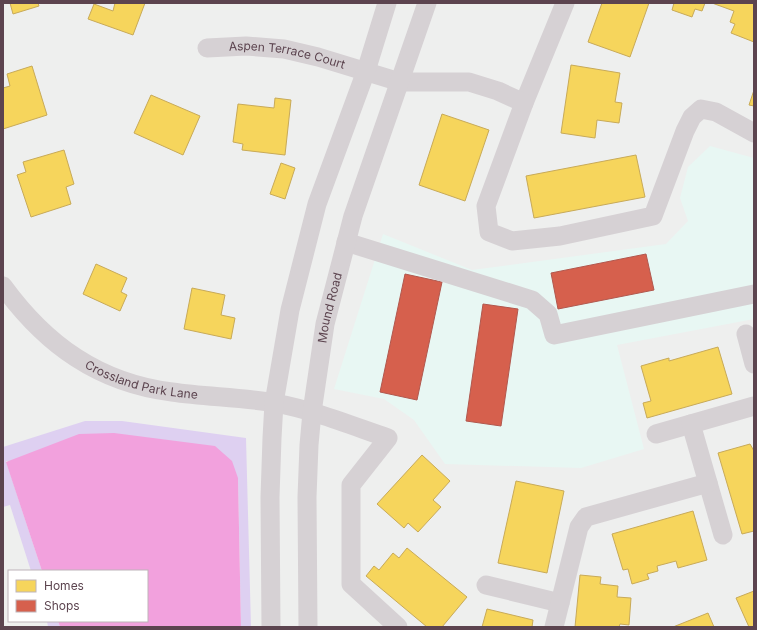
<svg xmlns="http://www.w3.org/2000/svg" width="757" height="630" viewBox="0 0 757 630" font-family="Inter,sans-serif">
  <rect width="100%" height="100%" fill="#eeefee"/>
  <!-- commercial -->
  <path fill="#e8f7f3" d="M710 146 754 158V319L617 345 644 449 581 468 445 464 414 420 384 399 334 389 383 234 472 270 666 244 688 221 680 198 688 167Z"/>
  <!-- green -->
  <g fill="#ded0f1">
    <path d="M85 421H122L246 438 251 627H241L238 478 6 461 42 571H31L10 505 3 507V447Z"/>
    <path d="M47 621H58L60 627H48Z"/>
  </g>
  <!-- water -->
  <path fill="#f2a1dd" d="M114 433 215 446 232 461 238 478 241 627H60L58 621H147V571H42L6 462 79 434Z"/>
  <!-- homes -->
  <g fill="#f6d55c" stroke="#c8aa58">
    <path d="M10 3H38L39 6 13 14Z"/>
    <path d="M115 3H145L133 35 88 19 94 4 113 11Z"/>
    <path d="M602 3H649L630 57 588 42Z"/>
    <path d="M674 3H705L702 11 695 9 692 17 672 10Z"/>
    <path d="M712 3H754V42L731 33 735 24 730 22 734 11Z"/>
    <path d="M571 65 620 73 615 102 622 103 619 123 597 120 595 138 561 133Z"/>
    <path d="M32 66 47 115 3 129V88L10 86 7 74Z"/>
    <path d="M754 90V106L749 105Z"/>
    <path d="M151 95 200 116 183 155 134 133Z"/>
    <path d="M275 98 291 100 285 155 242 150 243 144 233 142 238 104 274 108Z"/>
    <path d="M442 114 489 130 465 201 419 185Z"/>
    <path d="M64 150 74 184 66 187 71 204 31 217 17 175 26 172 23 162Z"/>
    <path d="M636 155 645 197 534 218 526 176Z"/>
    <path d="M281 163 295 168 285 199 270 194Z"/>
    <path d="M96 264 127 278 121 292 127 295 120 311 83 294Z"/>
    <path d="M192 288 225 295 221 315 235 318 231 339 184 329Z"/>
    <path d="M718 347 732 394 647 418 643 403 651 401 641 366 669 358V361Z"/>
    <path d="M750 444 754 451V531L742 534 718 453Z"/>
    <path d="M422 455 450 481 433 500 441 507 418 532 408 523 404 528 377 504Z"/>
    <path d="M516 481 564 491 547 573 498 563Z"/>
    <path d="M693 511 707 560 678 568 676 561 657 566 658 571 647 574 649 579 632 584 628 569 623 570 612 534Z"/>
    <path d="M407 548 467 597 442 627H427L366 576 374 566 379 570 393 553 399 558Z"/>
    <path d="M580 575 601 577 600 584 618 586 617 597 631 598 629 625 620 624 619 627H575Z"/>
    <path d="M754 591V627H749L736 598Z"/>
    <path d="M487 609 533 620 532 627H482Z"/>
    <path d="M708 613 714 627H673Z"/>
  </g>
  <!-- shops -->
  <g fill="#d6604d" stroke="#b1584e">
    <path d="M646 254 654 290 558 309 551 273Z"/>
    <path d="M405 274 442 282 417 400 380 392Z"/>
    <path d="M483 304 518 309 501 426 466 421Z"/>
  </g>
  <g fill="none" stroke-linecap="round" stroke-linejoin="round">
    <!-- minor -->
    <g stroke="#d6d1d4" stroke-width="19">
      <path d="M565 3 524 103 486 206 489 232 512 241 560 236 653 216 685 131 692 117 701 109 716 112 754 133"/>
      <path id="s1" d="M207 48 246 46 284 49 318 57 400 82H469L498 91 524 103"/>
      <path d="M346 242 532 300 548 314 554 335 754 294"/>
      <path id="s2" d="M3 286C46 345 99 383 172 392 206 397 241 397 275 403 313 410 350 425 388 438L351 485V584L398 627"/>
      <path d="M746 334 754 364"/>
      <path d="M656 434 691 424"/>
      <path d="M708 483 723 535"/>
      <path d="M486 585 560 603"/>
      <path d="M271 627 270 497 272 438 274 403 290 310 317 204 366 71 387 3"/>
      <path id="s3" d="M308 627 307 497 309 445 312 412 325 324 353 216 427 3"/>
      <path d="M554 627 579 527 586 517 708 483 691 424 754 406"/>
    </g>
  </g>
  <g text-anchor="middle" stroke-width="4" stroke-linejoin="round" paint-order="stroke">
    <!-- street labels -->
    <g font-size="12" fill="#5c444f" stroke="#fff">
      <text dy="4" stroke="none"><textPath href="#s1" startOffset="81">Aspen Terrace Court</textPath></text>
      <text dy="4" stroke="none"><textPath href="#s3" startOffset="321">Mound Road</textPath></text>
      <text dy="4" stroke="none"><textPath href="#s2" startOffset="173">Crossland Park Lane</textPath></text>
    </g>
  </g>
  <!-- border -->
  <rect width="757" height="630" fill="none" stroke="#5c444f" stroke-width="8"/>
  <!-- legend -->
  <rect x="8" y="570" width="140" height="52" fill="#ffffff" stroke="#beb4b9"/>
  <rect x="16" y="580" width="20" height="12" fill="#f6d55c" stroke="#beb4b9"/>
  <text x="44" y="590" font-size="12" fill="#5c444f">Homes</text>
  <rect x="16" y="600" width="20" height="12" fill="#d6604d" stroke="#beb4b9"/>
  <text x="44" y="610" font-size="12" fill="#5c444f">Shops</text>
</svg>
